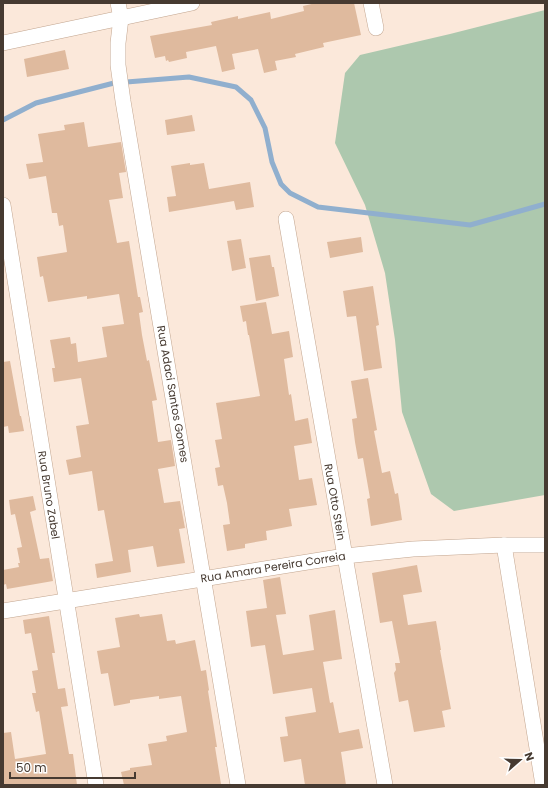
<svg xmlns="http://www.w3.org/2000/svg" width="548" height="788" viewBox="0 0 548 788" font-family="Poppins,sans-serif">
  <rect width="100%" height="100%" fill="#fbe8da"/>
  <!-- green -->
  <path fill="#adc8ae" d="M545 10V495L454 511 431 494 402 412 395 340 385 273 365 205 335 143 345 73 360 55 450 34Z"/>
  <g fill="none" stroke-linecap="round" stroke-linejoin="round">
    <!-- stream -->
    <path stroke="#90afce" stroke-width="5" d="M3 120 36 103 114 83 189 77 236 87 251 100 265 128 272 162 281 184 290 193 318 207 470 225 545 204"/>
  </g>
  <!-- building -->
  <g fill="#dfba9e">
    <path d="M316 3H354L361 35 323 43 324 47 295 54 296 57 275 61 277 70 264 73 258 49 232 54 235 69 222 72 216 46 186 52 187 58 169 62 168 60 166 61 165 56 155 58 150 36 212 25 211 22 238 16V19L270 12 271 19 304 11 303 6Z"/>
    <path d="M65 50 69 69 27 77 24 59Z"/>
    <path d="M192 115 195 131 167 135 165 120Z"/>
    <path d="M84 122 88 147 121 142 126 172 119 173 123 198 109 200 117 243 129 241 138 297H140L143 312 139 313 142 335 147 361 149 360 157 400 152 401 158 442 171 440 175 466 158 469 164 503 180 501 185 528 179 529 185 563 157 567 153 546 128 550 131 572 97 578 95 564 113 561 104 510 98 511 92 471 69 475 66 460 81 457 76 426 89 424 81 378 54 382 52 368H55L50 340 70 337 71 344 76 343 78 362 107 357 102 327 124 324 119 294 87 299V296L48 302 43 276 40 277 37 257 67 252 63 225 59 226 57 213H52L46 176 29 179 26 164 43 162 38 134 65 130 64 125Z"/>
    <path d="M190 163V165L204 163 209 189 250 182 254 207 236 210 234 201 169 212 167 197 176 196 171 166Z"/>
    <path d="M361 237 363 252 330 258 327 242Z"/>
    <path d="M241 239 246 268 232 271 227 241Z"/>
    <path d="M270 255 272 267H274L279 296 256 301 249 258Z"/>
    <path d="M373 286 379 325 376 326 382 368 364 371 356 316 347 317 343 291Z"/>
    <path d="M266 302 272 334 289 331 293 357 284 359 289 395 291 394 295 421 308 418 312 443 294 446 299 480 312 478 317 505 289 509 292 526 266 531 267 540 245 544V548L227 551 223 525 230 524 227 503 223 485 218 486 215 468 220 467 215 440 222 439 216 403 260 396 249 335H248L246 321 243 322 240 306Z"/>
    <path d="M10 361 20 416H21L24 431 9 433 8 426 3 427V362Z"/>
    <path d="M368 378 377 430 374 431 382 473 390 471 395 494 398 493 402 520 371 526 367 499 370 498 363 458 358 459 355 442 352 419 357 418 351 381Z"/>
    <path d="M33 496 36 510 30 512 40 559 49 558 53 581 7 589 6 584 3 585V570L19 567 18 563H20L17 548 22 547 15 514 11 515 9 500Z"/>
    <path d="M417 565 422 592 403 595 408 625 436 621 441 650H440L451 709 442 711 445 727 414 732 408 700 399 702 394 673 396 670 395 663H400L392 621 380 623 372 573Z"/>
    <path d="M280 577 286 614 276 615 283 655 314 650 309 615 335 610 342 659 323 662 330 703 333 702 339 733 359 729 363 748 341 752 346 785H305L301 759 284 762 280 737 288 736 285 717 316 712 312 688 273 694 265 645 251 647 246 611 267 608 263 580Z"/>
    <path d="M139 614 140 617 162 614 167 641 175 640 176 644 195 640 201 671 206 670 209 690 208 691 217 747H215L221 784 213 785H124L121 772 130 770V768L152 765 148 744 167 741 166 736 187 732 181 696 159 699V696L130 700V703L114 706 108 673 101 674 97 651 120 647 115 618Z"/>
    <path d="M49 616 55 653H52L58 689 65 688 68 706 61 707 69 754H73L77 785H3V733L11 732 15 759 46 754 39 711 36 712 32 693H36L32 671 38 670 31 633 25 634 23 620Z"/>
  </g>
  <g fill="none" stroke-linecap="round" stroke-linejoin="round">
    <!-- street casing -->
    <g stroke="#c2a58f" stroke-width="16">
      <g id="street">
        <path d="M118 3 121 18 118 43V65L123 101 238 785"/>
        <path d="M371 3 376 28"/>
        <path d="M3 43 192 3"/>
        <path d="M3 205 96 785"/>
        <path d="M286 219 385 785"/>
        <path d="M504 545 543 785"/>
        <path d="M3 611 345 556 413 549 504 545H545"/>
      </g>
    </g>
    <!-- street -->
    <use href="#street" stroke="#fff" stroke-width="15"/>
  </g>
  <g text-anchor="middle" stroke-width="3" stroke-linejoin="round" paint-order="stroke">
    <!-- street labels -->
    <g font-size="11" fill="#463a31" stroke="#fff">
      <text transform="translate(173 394) rotate(80)" y="4">Rua Adaci Santos Gomes</text>
      <text transform="translate(49 495) rotate(81)" y="4">Rua Bruno Zabel</text>
      <text transform="translate(335 502) rotate(80)" y="4">Rua Otto Stein</text>
      <text transform="translate(273 567) rotate(-9)" y="4">Rua Amara Pereira Correia</text>
    </g>
  </g>
  <!-- border -->
  <rect width="548" height="788" fill="none" stroke="#463a31" stroke-width="8"/>
  <!-- north arrow -->
  <g transform="translate(520 760) rotate(70)" stroke="#ffffff" stroke-width="3" paint-order="stroke">
  <path d="M0-3L7 15L0 10L-7 15Z" fill="#463a31"/>
  <text y="-6" font-size="11" font-weight="bold" text-anchor="middle" fill="#463a31">N</text>
  </g>
  <!-- scale -->
  <path d="M10 772v6h125v-6" fill="none" stroke="#463a31" stroke-width="2"/>
  <text x="16" y="772" font-size="12" fill="#463a31" stroke="#ffffff" stroke-width="3" paint-order="stroke">50 m</text>
</svg>
